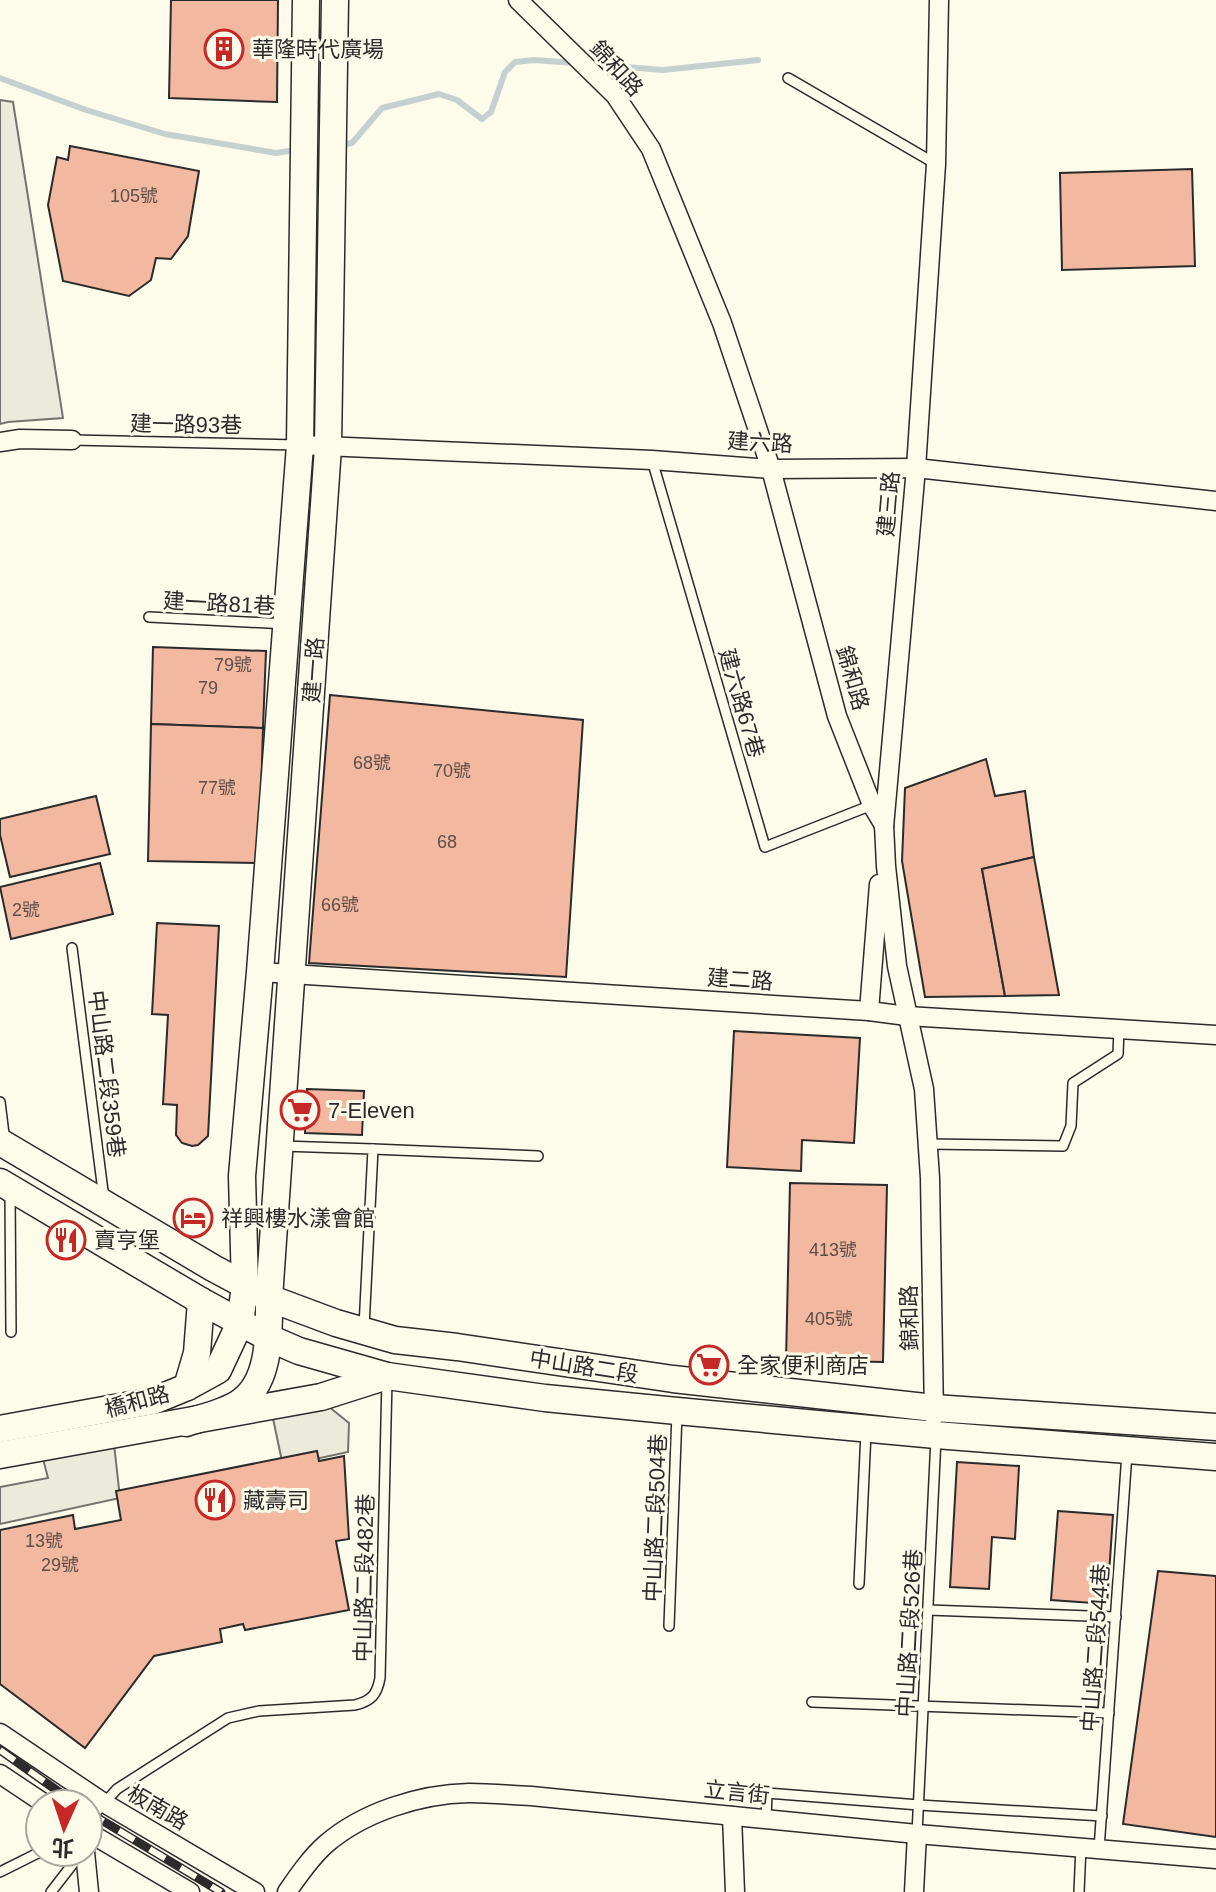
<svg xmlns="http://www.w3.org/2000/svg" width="1216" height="1892" viewBox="0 0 1216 1892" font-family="Helvetica,'Noto Sans TC',sans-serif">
  <rect width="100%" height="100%" fill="#fdfbea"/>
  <!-- parking -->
  <g fill="#eceadb" stroke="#74746e" stroke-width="2">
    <path d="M0 100 13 102 63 418 8 422 0 424Z"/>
    <path d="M323 1402 349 1423 348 1452 283 1466 271 1409Z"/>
    <path d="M114 1444 120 1498 0 1524V1487L48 1478 42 1455Z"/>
  </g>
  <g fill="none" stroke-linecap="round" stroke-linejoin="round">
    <!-- stream -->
    <g stroke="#c7d0d0" stroke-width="6">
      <path d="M590 64 663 70 758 60"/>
      <path d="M0 78 86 110 165 134 276 153 296 150"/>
      <path d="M339 145 352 143 382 108 439 94 457 100 482 119 491 112 505 72 515 62 534 60 575 63"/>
    </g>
  </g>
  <!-- building -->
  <g fill="#f2b8a0" stroke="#2b2b2b" stroke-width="2">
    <path d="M171 0H278L277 102 169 98Z"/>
    <path d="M70 146 199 171 188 236 171 259 156 258 151 280 129 296 63 281 48 205 57 157 68 160Z"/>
    <path d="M1192 169 1195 266 1062 270 1060 173Z"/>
    <path d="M153 647 266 651 263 728 151 724Z"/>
    <path d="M330 695 583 720 566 977 309 963Z"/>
    <path d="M151 724 263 728 259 863 148 861Z"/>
    <path d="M986 759 995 796 1025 791 1034 857 982 869 1005 996 925 997 902 861 905 788Z"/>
    <path d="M96 796 110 854 10 877 0 835V819Z"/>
    <path d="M1034 857 1059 995 1005 996 982 869Z"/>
    <path d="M100 863 113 914 11 939 0 887Z"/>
    <path d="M157 923 219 926 208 1136 198 1145 192 1146 182 1143 176 1135 177 1105 163 1104 168 1015 152 1014Z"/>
    <path d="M734 1031 860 1038 854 1143 802 1140 801 1171 727 1167Z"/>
    <path d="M307 1089 364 1091 362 1135 305 1133Z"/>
    <path d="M790 1183 887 1185 883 1362 786 1360Z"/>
    <path d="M317 1451 319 1461 344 1456 349 1539 336 1541 349 1610 245 1630 243 1624 220 1629 222 1642 154 1656 85 1748 0 1684V1530L73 1515 75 1529 121 1520 116 1491Z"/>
    <path d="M957 1462 1019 1466 1015 1539 992 1537 989 1589 950 1587Z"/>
    <path d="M1058 1511 1113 1515 1107 1604 1051 1600Z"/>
    <path d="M1158 1571 1216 1576V1837L1123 1824Z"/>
  </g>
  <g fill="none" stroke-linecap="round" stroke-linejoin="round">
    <!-- lane casing -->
    <g stroke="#2b2b2b" stroke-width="12">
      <g id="lane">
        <path d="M788 78 936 164"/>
        <path d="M72 440 297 445"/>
        <path d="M652 460 765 847 872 805"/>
        <path d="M149 617 286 624"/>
        <path d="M72 948 104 1199"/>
        <path d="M0 1102 5 1142"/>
        <path d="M928 1144 1063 1146 1071 1126 1073 1083 1118 1054 1119 1029"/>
        <path d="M282 1146 373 1149 364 1327"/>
        <path d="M373 1149 538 1156"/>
        <path d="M10 1191 11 1332"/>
        <path d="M859 1584 866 1432"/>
        <path d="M928 1610 1116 1617"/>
        <path d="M669 1626 677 1413"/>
        <path d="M812 1702 1109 1713"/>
        <path d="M766 1819 767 1793 919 1805 1102 1816"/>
        <path d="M88 1821 117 1789 228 1718 259 1711 355 1705C371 1701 377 1695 380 1678L387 1379"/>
        <path d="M917 1834 936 1438"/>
        <path d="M1099 1849 1127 1453"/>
        <path d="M0 1872 40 1852"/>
        <path d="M51 1892 82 1852"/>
        <path d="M1079 1892 1081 1846"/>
      </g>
    </g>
    <!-- street casing -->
    <g stroke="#2b2b2b" stroke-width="21">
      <g id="street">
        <path d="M518 0 615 95 651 149 722 323 771 469 837 716 872 805 884 825 886 866 897 966 924 1089 930 1178 934 1416"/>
        <path d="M0 442 20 439 72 440"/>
        <path d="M300 445 652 460 771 469 916 468 1216 501"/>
        <path d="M884 827 916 468 936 164 939 0"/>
        <path d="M260 972 869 1011 907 1016 1216 1035"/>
        <path d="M869 1011 879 884"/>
        <path d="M0 1733 104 1803 255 1892"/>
        <path d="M0 1774 45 1804"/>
        <path d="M732 1816 735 1892"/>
        <path d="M88 1832 190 1892"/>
        <path d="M85 1852 89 1892"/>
        <path d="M287 1892C298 1876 311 1857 326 1844 363 1812 420 1794 469 1793 489 1793 510 1795 531 1796L917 1834 1216 1859"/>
        <path d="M914 1892 917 1834"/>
      </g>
    </g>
    <!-- secondary casing -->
    <g stroke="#2b2b2b" stroke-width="29">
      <g id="secondary">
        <path d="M0 1142 213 1268 269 1298 336 1323 395 1340 457 1347 673 1379 934 1408 1216 1427"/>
        <path d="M0 1182 201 1301 269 1338 299 1351 387 1376 545 1398 677 1411 936 1435 1216 1457"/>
        <path d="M187 1387 197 1353 201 1301"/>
        <path d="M186 1423C203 1417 224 1413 239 1403 271 1383 269 1332 269 1298L328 447 335 0"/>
        <path d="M0 1429 153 1401 187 1387 218 1370 240 1323 245 1286 242 1176 260 972 300 445 306 0"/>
        <path d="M0 1455 321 1397 387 1376"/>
      </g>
    </g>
    <!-- lane -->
    <use href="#lane" stroke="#fdfbea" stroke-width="9"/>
    <!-- street -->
    <use href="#street" stroke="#fdfbea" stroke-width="18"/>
    <!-- secondary -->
    <use href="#secondary" stroke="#fdfbea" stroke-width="26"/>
    <!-- rail casing -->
    <g stroke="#2b2b2b" stroke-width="9">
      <g id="rail">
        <path d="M0 1750 76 1804"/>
        <path d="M88 1812 221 1892"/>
      </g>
    </g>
    <!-- rail -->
    <use href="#rail" stroke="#fdfbea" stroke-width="6" stroke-dasharray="18" stroke-linecap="butt"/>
  </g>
  <!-- icons -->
  <defs>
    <g id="building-ring" transform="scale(2)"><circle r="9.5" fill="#fdfbea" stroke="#c62828" stroke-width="1.5"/><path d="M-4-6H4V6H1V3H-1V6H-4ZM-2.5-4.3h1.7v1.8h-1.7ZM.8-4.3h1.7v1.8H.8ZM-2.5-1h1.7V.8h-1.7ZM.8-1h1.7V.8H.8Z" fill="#c62828"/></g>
    <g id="supermarket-ring" transform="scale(2)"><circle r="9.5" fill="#fdfbea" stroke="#c62828" stroke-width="1.5"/><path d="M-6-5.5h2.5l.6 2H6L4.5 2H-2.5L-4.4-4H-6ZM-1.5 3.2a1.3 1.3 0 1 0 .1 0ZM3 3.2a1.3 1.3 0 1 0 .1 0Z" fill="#c62828"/></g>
    <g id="hotel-ring" transform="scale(2)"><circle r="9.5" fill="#fdfbea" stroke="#c62828" stroke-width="1.5"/><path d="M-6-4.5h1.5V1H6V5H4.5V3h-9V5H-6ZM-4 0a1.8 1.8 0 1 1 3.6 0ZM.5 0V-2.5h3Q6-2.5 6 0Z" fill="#c62828"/></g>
    <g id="restaurant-ring" transform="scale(2)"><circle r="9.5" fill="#fdfbea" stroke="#c62828" stroke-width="1.5"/><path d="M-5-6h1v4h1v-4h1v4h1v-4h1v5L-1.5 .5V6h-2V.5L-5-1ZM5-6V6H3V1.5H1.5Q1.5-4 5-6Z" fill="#c62828"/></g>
  </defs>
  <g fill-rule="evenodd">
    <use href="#building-ring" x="224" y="49"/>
    <use href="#supermarket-ring" x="300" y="1110"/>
    <use href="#hotel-ring" x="193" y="1218"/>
    <use href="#restaurant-ring" x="66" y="1240"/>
    <use href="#supermarket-ring" x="709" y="1365"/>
    <use href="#restaurant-ring" x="215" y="1500"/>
  </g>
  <g text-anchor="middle" stroke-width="6" stroke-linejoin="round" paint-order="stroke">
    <!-- number labels -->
    <g font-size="18" fill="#5d4e48">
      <text x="134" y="202">105號</text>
      <text x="233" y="671">79號</text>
      <text x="208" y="694">79</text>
      <text x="372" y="769">68號</text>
      <text x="452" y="777">70號</text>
      <text x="217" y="794">77號</text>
      <text x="447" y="848">68</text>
      <text x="340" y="911">66號</text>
      <text x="26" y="916">2號</text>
      <text x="833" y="1256">413號</text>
      <text x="829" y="1325">405號</text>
      <text x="44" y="1547">13號</text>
      <text x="60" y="1571">29號</text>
    </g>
    <!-- poi labels -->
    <g font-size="22" fill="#2b2b2b" stroke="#fdfbea" text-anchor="start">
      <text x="252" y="57">華隆時代廣場</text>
      <text x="328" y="1118">7-Eleven</text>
      <text x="221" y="1226">祥興樓水漾會館</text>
      <text x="94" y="1248">賣亨堡</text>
      <text x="737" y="1373">全家便利商店</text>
      <text x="243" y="1508">藏壽司</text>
    </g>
    <!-- street labels -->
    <g font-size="22" fill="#2b2b2b" stroke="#fdfbea">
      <text transform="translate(617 68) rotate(48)" y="8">錦和路</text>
      <text transform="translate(186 424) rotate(1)" y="8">建一路93巷</text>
      <text transform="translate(760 442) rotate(3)" y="8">建六路</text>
      <text transform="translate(888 504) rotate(-85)" y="8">建三路</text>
      <text transform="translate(219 603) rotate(3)" y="8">建一路81巷</text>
      <text transform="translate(313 670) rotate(-86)" y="8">建一路</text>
      <text transform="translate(853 678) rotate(74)" y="8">錦和路</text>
      <text transform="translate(742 703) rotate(74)" y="8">建六路67巷</text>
      <text transform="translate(740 979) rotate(4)" y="8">建二路</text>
      <text transform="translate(107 1074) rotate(83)" y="8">中山路二段359巷</text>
      <text transform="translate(909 1318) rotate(-91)" y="8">錦和路</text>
      <text transform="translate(584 1366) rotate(9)" y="8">中山路二段</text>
      <text transform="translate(137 1401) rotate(-15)" y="8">橋和路</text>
      <text transform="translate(655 1518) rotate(-88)" y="8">中山路二段504巷</text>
      <text transform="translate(364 1578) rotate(-89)" y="8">中山路二段482巷</text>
      <text transform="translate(909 1633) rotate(-87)" y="8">中山路二段526巷</text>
      <text transform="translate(1095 1648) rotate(-86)" y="8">中山路二段544巷</text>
      <text transform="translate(737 1792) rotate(6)" y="8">立言街</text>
      <text transform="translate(158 1807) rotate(30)" y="8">板南路</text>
    </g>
  </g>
  <!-- north arrow -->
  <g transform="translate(64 1828) rotate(183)"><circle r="38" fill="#fdfbea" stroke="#a9a89e" stroke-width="2"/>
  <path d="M0-6L14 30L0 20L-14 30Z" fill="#c62828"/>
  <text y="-12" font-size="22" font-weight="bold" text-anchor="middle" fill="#2b2b2b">北</text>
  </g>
</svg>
